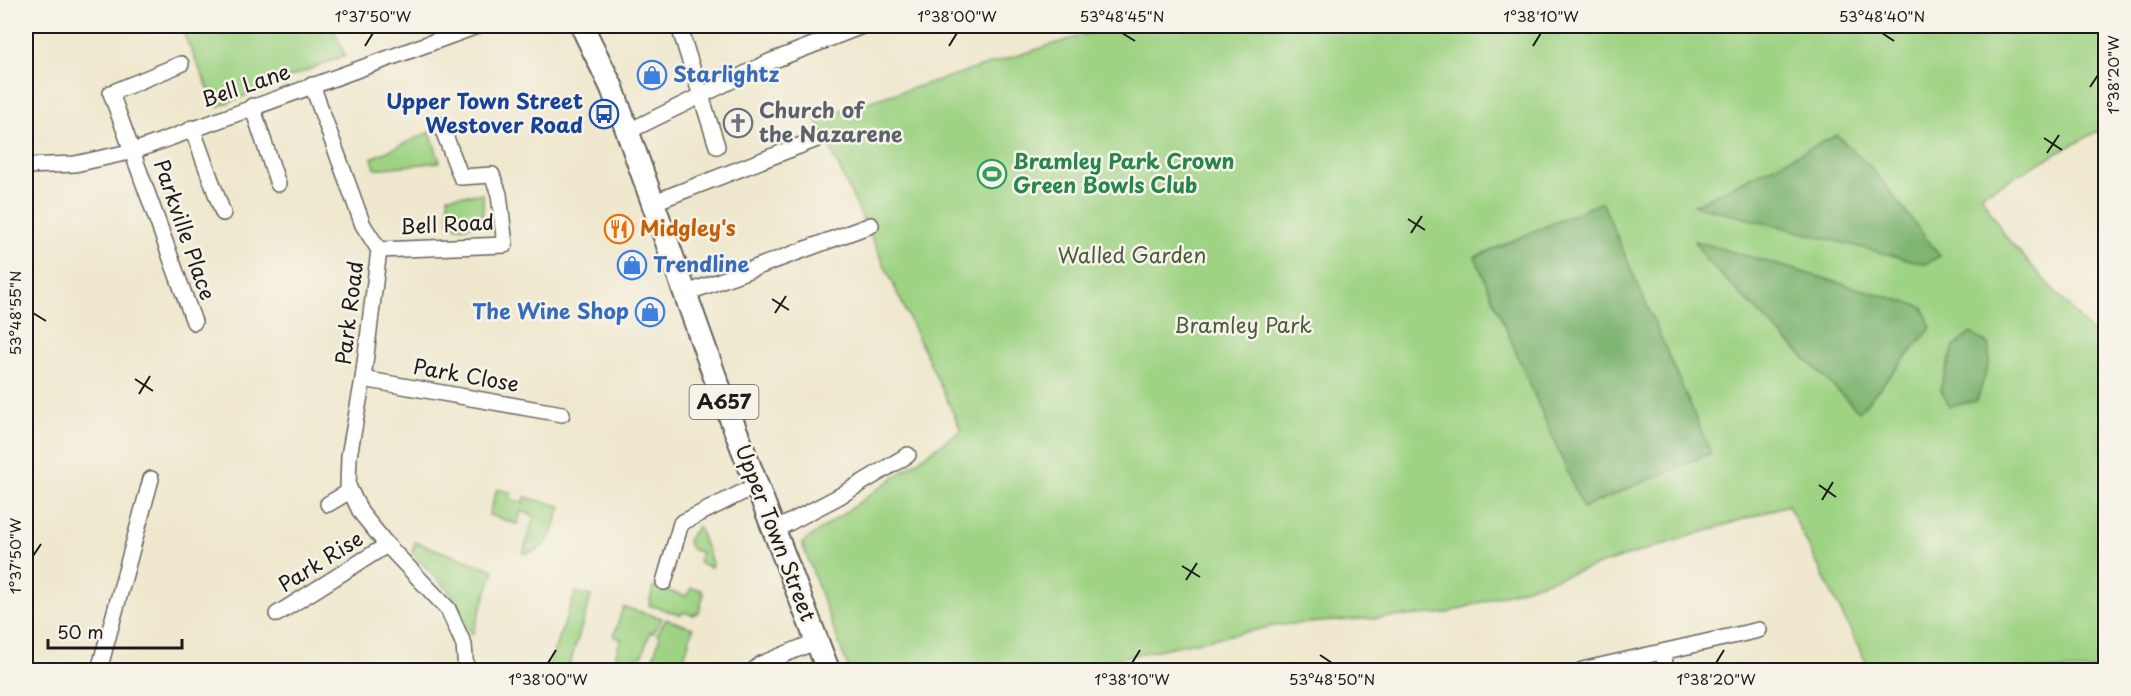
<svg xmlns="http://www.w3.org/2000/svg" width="2131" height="696" viewBox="0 0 2131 696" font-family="'Playpen Sans',sans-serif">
  <rect width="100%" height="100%" fill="#f7f3e8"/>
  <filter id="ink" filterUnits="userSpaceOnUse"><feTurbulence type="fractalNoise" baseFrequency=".0167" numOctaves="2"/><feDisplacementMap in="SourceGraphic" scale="12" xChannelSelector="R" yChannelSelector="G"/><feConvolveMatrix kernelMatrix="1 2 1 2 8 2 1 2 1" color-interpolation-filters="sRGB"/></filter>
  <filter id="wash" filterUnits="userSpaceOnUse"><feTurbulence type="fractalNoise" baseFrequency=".008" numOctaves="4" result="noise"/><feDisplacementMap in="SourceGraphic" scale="24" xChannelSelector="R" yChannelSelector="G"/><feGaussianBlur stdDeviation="1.35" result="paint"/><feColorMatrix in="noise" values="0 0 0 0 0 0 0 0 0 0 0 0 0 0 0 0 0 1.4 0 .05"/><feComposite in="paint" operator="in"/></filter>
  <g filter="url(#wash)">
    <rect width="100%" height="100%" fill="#efe8ce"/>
    <!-- green -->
    <g fill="#9fd384" stroke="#5e7850" stroke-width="1.5">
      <path d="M180 26H332L345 55 217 107Z"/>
      <path d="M1112 26H2105V127L1981 195 2005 236 2105 347V670H1870L1788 505 1447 613 1279 625 1060 670H849L802 543 961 430 816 118Z"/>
      <path d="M430 132 440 162 375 169 372 158Z"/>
      <path d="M483 194C484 212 485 225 463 227 457 227 454 227 449 223L448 196Z"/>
      <path d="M497 489 512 493 510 499 523 503 525 497 561 506C554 527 550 553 523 553L534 516 521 511 517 524 489 515Z"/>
      <path d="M698 526 712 563 711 567 701 564 699 560 701 552 693 550 688 544 689 538Z"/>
      <path d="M415 542 494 570 472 635 449 591 412 553Z"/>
      <path d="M653 587 687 596 691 588 702 590 703 596 699 612 693 615 683 612 681 615 649 605Z"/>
      <path d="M576 592 591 596 568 670H547Z"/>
      <path d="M623 607 662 618 653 633 650 632 642 656 619 662 616 654 621 639 614 636Z"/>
      <path d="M666 619 693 628 683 662 672 664 670 670H645L650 659H653L660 636 657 634Z"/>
    </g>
    <!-- forest -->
    <g fill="#7fb572" stroke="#4e6847" stroke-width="1.5">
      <path d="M1837 135 1874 171 1940 256 1926 264 1694 205Z"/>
      <path d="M1602 202 1711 453 1583 508 1475 257Z"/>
      <path d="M1695 241 1923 307 1931 328 1859 412 1705 259Z"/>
      <path d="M1971 333 1989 345V363L1977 401 1949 406 1940 388 1954 347Z"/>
    </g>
  </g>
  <g filter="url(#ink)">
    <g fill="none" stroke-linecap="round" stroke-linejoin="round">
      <!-- street casing -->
      <g stroke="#66635a" stroke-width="18">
        <g id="street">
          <path d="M681 33 717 146"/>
          <path d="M181 64 111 93 194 322"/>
          <path d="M312 85 363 225 379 250 363 379 349 456 348 486 361 513 387 545 448 609 464 645 466 670"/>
          <path d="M252 106 278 184"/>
          <path d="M26 119V132"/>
          <path d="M192 128 223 213"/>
          <path d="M627 132 769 62 862 26"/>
          <path d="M26 166 75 164 134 151 477 26"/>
          <path d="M652 203 817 139"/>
          <path d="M379 250 505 245 499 194 492 175 461 177 441 125"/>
          <path d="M684 294 871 225"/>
          <path d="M363 379 562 414"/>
          <path d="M328 504 350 491"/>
          <path d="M775 530 838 497 908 455"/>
          <path d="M664 582 681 523 757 485"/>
          <path d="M277 614 387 545"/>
          <path d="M1663 652 1666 670"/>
          <path d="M99 670 151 479"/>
          <path d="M754 670 761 664 817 641"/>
          <path d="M1582 670 1759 630"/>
        </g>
      </g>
      <!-- primary casing -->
      <g stroke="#66635a" stroke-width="26">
        <path id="primary" d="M582 26 612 88 715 377 828 670"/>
      </g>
      <!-- street -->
      <use href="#street" stroke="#fff" stroke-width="15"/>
      <!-- primary -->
      <use href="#primary" stroke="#fff" stroke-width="22"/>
    </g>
  </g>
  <!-- ticks -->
  <path fill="none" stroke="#1c1c1c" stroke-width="2" d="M1122 33 1135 41M1882 33 1894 41M365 46 373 33M949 46 957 33M1533 46 1541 33M2090 87 2098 75M2044 138 2062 150M2047 153 2059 135M1408 219 1425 230M1411 233 1422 216M772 299 789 310M33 313 46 321M775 313 786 296M135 379 153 391M139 394 150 376M1819 485 1836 497M1822 500 1833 482M33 556 41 544M1182 566 1200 577M1186 580 1197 563M1320 655 1332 663M548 663 556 650M1132 663 1140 650M1716 663 1724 650"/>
  <!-- icons -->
  <defs>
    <g id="shop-ring" transform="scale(1.5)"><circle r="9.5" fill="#f7f3e8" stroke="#3f7fe0" stroke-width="1.5"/><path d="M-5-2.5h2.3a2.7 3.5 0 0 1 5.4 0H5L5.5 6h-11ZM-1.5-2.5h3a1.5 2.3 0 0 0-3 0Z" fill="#3f7fe0"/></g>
    <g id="bus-ring" transform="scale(1.5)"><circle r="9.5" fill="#f7f3e8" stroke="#1a4fb4" stroke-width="1.5"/><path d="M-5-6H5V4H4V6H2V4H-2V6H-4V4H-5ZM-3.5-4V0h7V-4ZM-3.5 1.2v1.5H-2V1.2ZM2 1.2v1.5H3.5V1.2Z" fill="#1a4fb4"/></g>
    <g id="church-ring" transform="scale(1.5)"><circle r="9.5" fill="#f7f3e8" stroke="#6b7280" stroke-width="1.5"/><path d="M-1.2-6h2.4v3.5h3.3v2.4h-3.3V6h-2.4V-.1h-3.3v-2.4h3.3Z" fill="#6b7280"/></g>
    <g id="stadium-ring" transform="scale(1.5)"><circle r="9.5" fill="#f7f3e8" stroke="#2e9e5b" stroke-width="1.5"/><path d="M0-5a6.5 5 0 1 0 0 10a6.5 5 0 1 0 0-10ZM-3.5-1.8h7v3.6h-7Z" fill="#2e9e5b"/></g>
    <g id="restaurant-ring" transform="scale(1.5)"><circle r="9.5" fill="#f7f3e8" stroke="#e8710a" stroke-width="1.5"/><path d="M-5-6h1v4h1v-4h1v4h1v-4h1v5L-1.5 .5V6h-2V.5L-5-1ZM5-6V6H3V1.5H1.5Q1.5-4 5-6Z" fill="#e8710a"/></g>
  </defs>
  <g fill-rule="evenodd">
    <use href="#shop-ring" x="652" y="75"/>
    <use href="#bus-ring" x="604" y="114"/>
    <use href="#church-ring" x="738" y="123"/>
    <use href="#stadium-ring" x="992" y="174"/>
    <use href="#restaurant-ring" x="619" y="229"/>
    <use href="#shop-ring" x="632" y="265"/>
    <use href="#shop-ring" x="650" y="312"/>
  </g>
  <g text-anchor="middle" stroke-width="5" stroke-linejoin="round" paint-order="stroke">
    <!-- shield labels -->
    <rect fill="#f7f3e8" stroke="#5e5c59" stroke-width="1.5" x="689.5" y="385" width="69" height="34" rx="4.5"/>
    <g font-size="20" font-weight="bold" fill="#1c1c1c">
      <text x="724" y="409">A657</text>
    </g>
    <!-- shop labels -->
    <g font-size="21" font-weight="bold" fill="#366cbe" stroke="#f7f3e8" text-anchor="start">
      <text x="673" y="82">Starlightz</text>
      <text x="653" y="272">Trendline</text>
      <text x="629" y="319" text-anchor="end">The Wine Shop</text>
    </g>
    <!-- street labels -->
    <g font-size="21" fill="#1c1c1c" stroke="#f7f3e8">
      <text transform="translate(246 86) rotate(-19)" y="7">Bell Lane</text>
      <text transform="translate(447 225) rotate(-3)" y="7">Bell Road</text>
      <text transform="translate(184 230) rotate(71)" y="7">Parkville Place</text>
      <text transform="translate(350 313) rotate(-83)" y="7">Park Road</text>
      <text transform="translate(466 376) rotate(10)" y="7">Park Close</text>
      <text transform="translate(775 533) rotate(69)" y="7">Upper Town Street</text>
      <text transform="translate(321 562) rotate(-32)" y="7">Park Rise</text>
    </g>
    <!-- transit labels -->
    <g font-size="21" font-weight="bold" fill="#164399" stroke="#f7f3e8" text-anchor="end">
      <text x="583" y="109">Upper Town Street<tspan x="583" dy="24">Westover Road</tspan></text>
    </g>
    <!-- worship labels -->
    <g font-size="21" font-weight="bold" fill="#5b616d" stroke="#f7f3e8" text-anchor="start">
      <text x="759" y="118">Church of<tspan x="759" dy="24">the Nazarene</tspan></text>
    </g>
    <!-- leisure labels -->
    <g font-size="21" font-weight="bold" fill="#27864d" stroke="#f7f3e8" text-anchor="start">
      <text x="1013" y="169">Bramley Park Crown<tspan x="1013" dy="24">Green Bowls Club</tspan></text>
    </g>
    <!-- food labels -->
    <g font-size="21" font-weight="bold" fill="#c56008" stroke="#f7f3e8" text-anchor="start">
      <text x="640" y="236">Midgley's</text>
    </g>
    <!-- park labels -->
    <g font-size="21" fill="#4a5c40" stroke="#f7f3e8">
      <text x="1132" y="263">Walled Garden</text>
      <text x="1243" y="333">Bramley Park</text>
    </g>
  </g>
  <!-- margin -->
  <rect width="2131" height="696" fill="none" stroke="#f7f3e8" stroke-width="66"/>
  <!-- scale -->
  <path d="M48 639v9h134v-9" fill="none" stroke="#1c1c1c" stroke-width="3"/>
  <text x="57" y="639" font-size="18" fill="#1c1c1c" stroke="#f7f3e8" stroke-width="4.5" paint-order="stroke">50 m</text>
  <rect x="33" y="33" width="2065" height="630" fill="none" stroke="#1c1c1c" stroke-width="2"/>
  <g font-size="15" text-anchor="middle" fill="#1c1c1c">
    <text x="373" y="22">1°37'50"W</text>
    <text x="957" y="22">1°38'00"W</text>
    <text x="1122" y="22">53°48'45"N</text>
    <text x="1541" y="22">1°38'10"W</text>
    <text x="1882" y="22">53°48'40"N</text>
    <text transform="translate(2114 75) rotate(-90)" y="5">1°38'20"W</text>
    <text transform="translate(16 313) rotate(-90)" y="5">53°48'55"N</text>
    <text transform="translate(16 556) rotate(-90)" y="5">1°37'50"W</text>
    <text x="548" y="685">1°38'00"W</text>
    <text x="1132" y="685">1°38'10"W</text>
    <text x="1332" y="685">53°48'50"N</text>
    <text x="1716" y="685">1°38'20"W</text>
  </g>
</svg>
